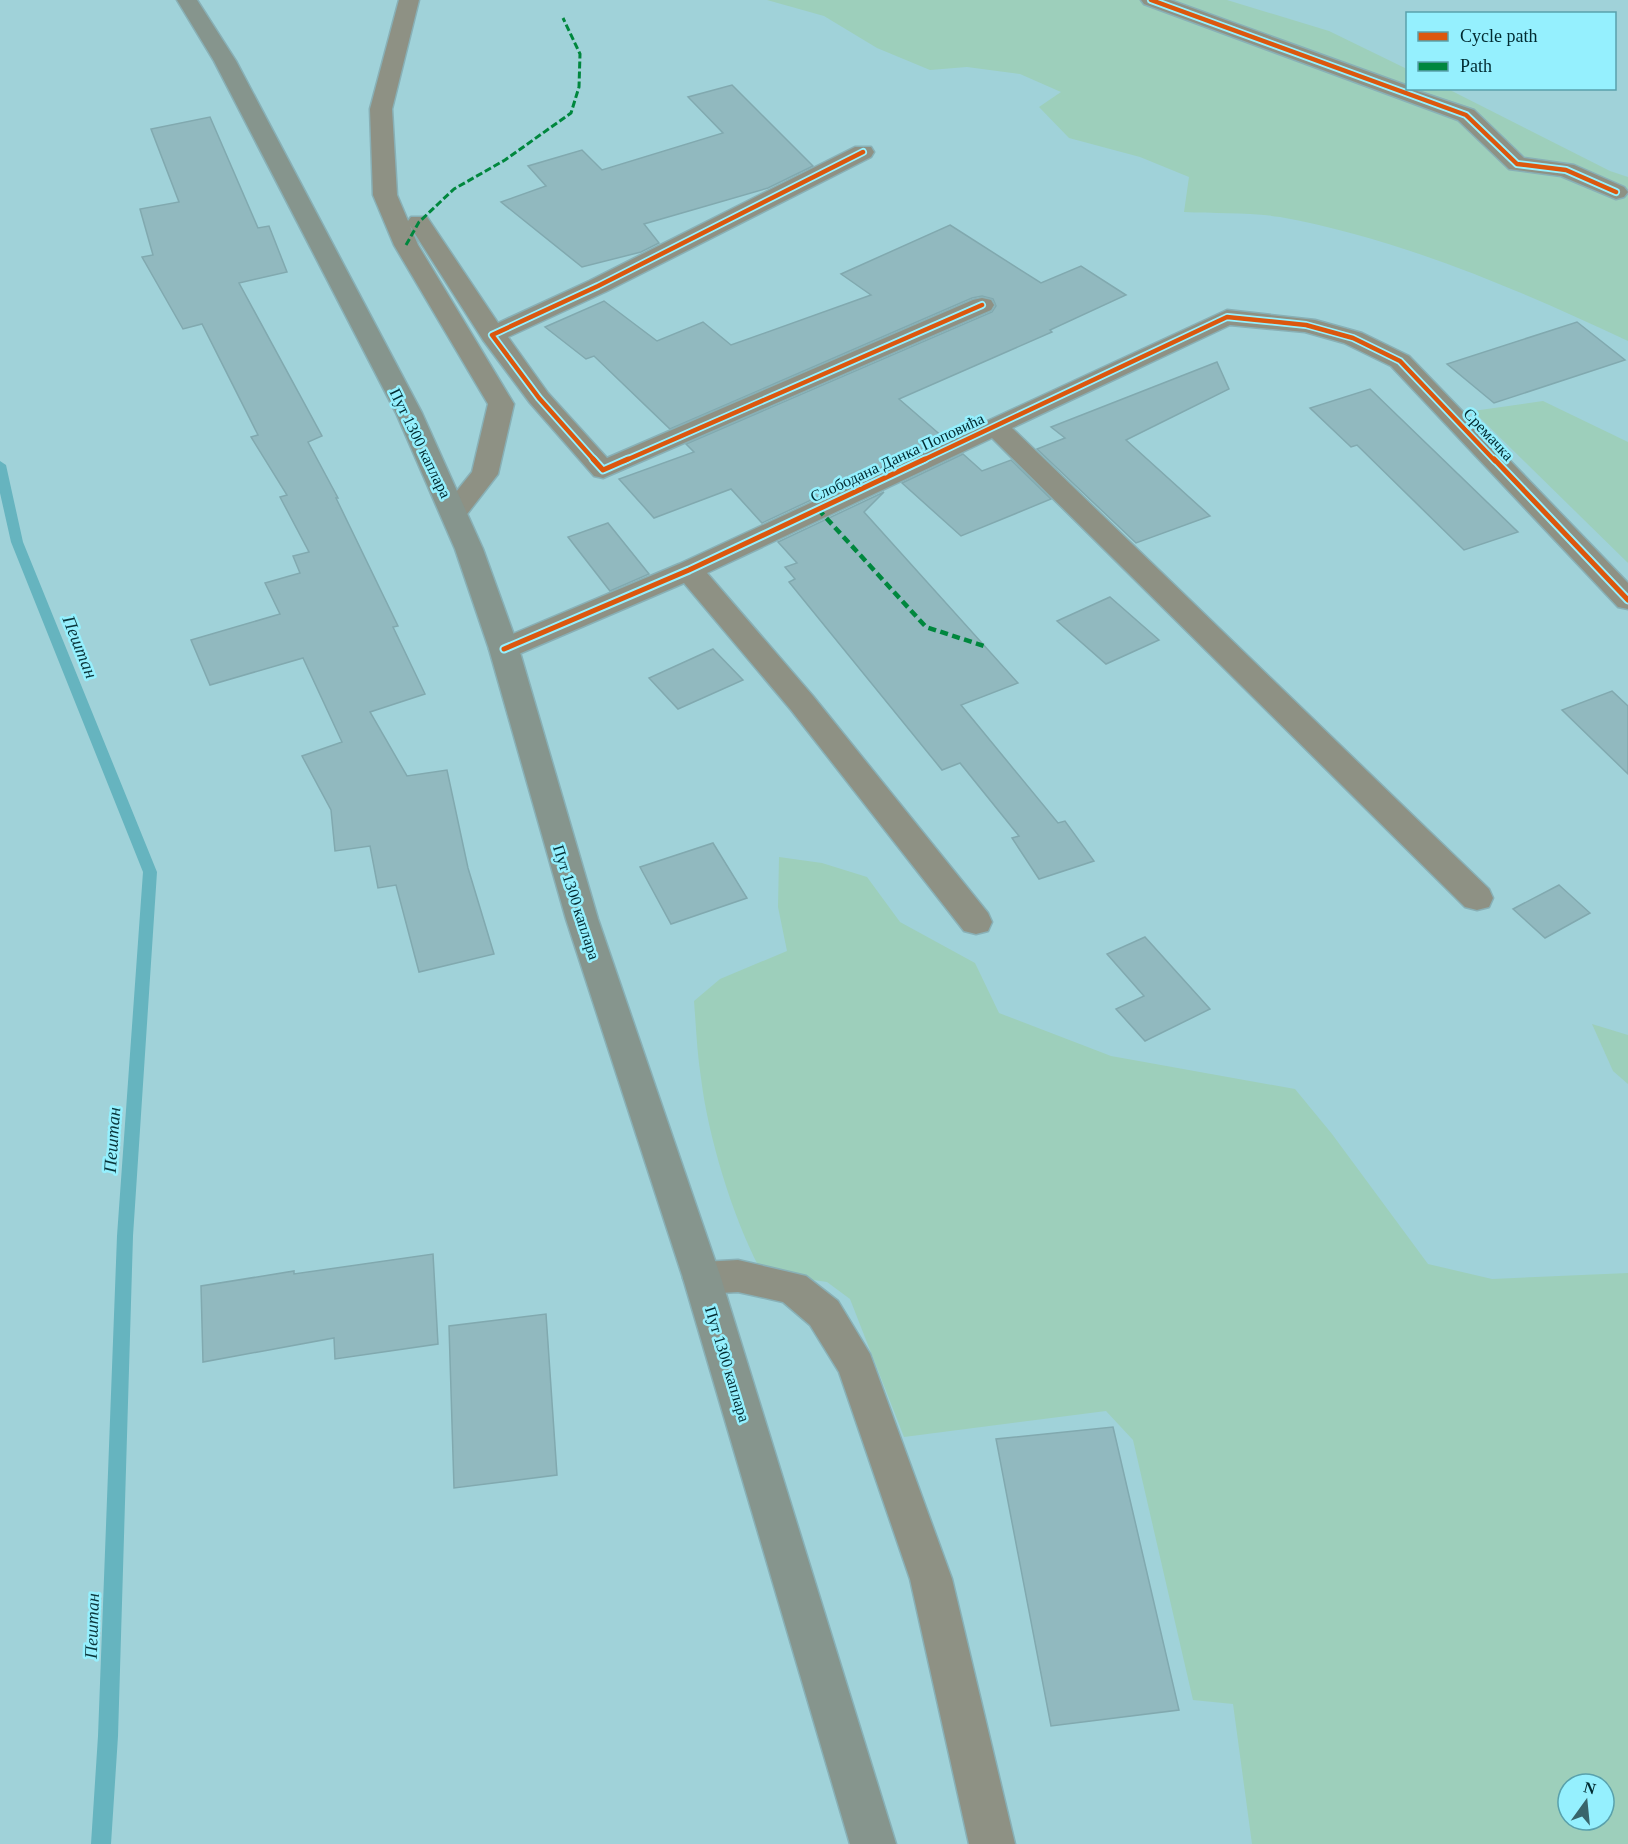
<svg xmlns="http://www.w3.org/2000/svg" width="1628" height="1844" viewBox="0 0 1628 1844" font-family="Georgia,serif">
  <rect width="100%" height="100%" fill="#a0d2d9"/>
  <!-- green -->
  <g fill="#9dcfbb" fill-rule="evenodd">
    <path d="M767 0H1227L1329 31 1407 69 1408 88 1448 89 1610 171 1628 177V341C1517 289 1401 239 1280 217 1249 212 1215 214 1184 212L1189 177 1140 157 1069 138 1039 107 1061 92 1020 74 967 67 930 70 877 48 824 16Z"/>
    <path d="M1543 401 1628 442V563L1473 411Z"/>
    <path d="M779 857 822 863 867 877 900 922 975 963 999 1013 1111 1056 1295 1089 1332 1134 1428 1264 1492 1279 1628 1273V1844H1252L1233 1704 1193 1700 1133 1440 1106 1411 904 1437 850 1299 827 1282 786 1276 759 1267C732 1215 708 1136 701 1078 697 1053 696 1026 694 1001L720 979 787 951 778 907ZM1568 1784H1604V1820H1568Z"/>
    <path d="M1592 1024 1628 1035V1084L1613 1071Z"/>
  </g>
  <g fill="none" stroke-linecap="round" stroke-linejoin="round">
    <!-- stream -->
    <path fill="#66b4bf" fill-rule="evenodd" d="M0 461 6 465 23 542 157 872 133 1236 118 1736 111 1844H91L98 1736 117 1236 143 872 11 542 0 493Z"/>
  </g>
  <!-- building -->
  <g fill="#91b9bf" stroke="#81a9af" stroke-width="1.5">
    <path d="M732 85 813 166 768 188 644 224 659 243 641 252 582 267 501 202 546 186 528 166 582 150 602 170 723 133 688 97Z"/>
    <path d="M210 117 258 228 269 226 287 272 239 283 322 436 308 442 338 498H336L398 626 393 627 425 694 370 712 407 776 447 770 468 868 494 954 419 972 396 885 378 888 370 846 335 851 331 810 302 756 342 742 303 658 210 685 191 640 280 614 265 583 300 573 293 556 309 552 280 497 287 495 251 437 258 435 202 324 183 329 142 257 153 255 140 209 179 202 151 129Z"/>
    <path d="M950 225 1041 283 1081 266 1126 295 1050 330 1052 332 899 399 944 438 762 523 731 489 654 518 619 479 694 452 686 444 992 312 996 306 993 299 982 296 972 298 670 429 594 356 586 359 545 327 604 301 657 341 703 322 731 345 871 295 841 274Z"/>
    <path d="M1577 322 1625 360 1494 403 1447 364Z"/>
    <path d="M1217 362 1229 389 1126 440 1210 516 1136 543 1037 449 1065 438 1051 427Z"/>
    <path d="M1370 389 1518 532 1464 550 1357 445 1351 447 1310 408Z"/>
    <path d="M963 454 982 471 1011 460 1051 499 961 536 902 483Z"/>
    <path d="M884 492 864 512 1018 683 961 705 1058 823 1065 821 1094 861 1039 879 1012 838 1019 836 960 763 942 770 789 582 795 579 785 567 797 563 778 542Z"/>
    <path d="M608 523 649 574 610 591 568 537Z"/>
    <path d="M1110 597 1159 640 1106 664 1057 621Z"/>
    <path d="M713 649 743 680 678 709 649 678Z"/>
    <path d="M1612 691 1628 706V774L1562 710Z"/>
    <path d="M713 843 747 898 671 924 640 867Z"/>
    <path d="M1559 885 1590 913 1545 938 1513 909Z"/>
    <path d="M1145 937 1210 1009 1145 1041 1116 1009 1144 996 1107 954Z"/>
    <path d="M433 1254 438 1344 335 1359 334 1338 203 1362 201 1286 294 1271V1274Z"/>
    <path d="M546 1314 557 1475 454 1488 449 1326Z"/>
    <path d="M1113 1427 1179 1710 1051 1726 996 1439Z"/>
  </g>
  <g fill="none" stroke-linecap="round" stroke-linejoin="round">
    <!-- minor casing -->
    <g stroke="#88b0b6" stroke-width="3">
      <g id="minor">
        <path d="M399 0H419L392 109 397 195 408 221 411 217H427L498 323 589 281 855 147H871L874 152 871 157 607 291 508 337 548 393 607 458 973 300 982 298 991 300 994 305 991 310 603 478 594 476 530 403 483 340 410 226 418 245 514 404 498 474 464 518 454 521 444 518 440 512 472 472 488 404 394 245 373 195 370 109Z"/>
        <path d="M1141 0H1170L1408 86V88L1474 110 1524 158 1574 165 1624 187 1628 192 1624 197 1616 199 1561 176 1509 169 1458 120 1144 4Z"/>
        <path d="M1227 310 1315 320 1362 333 1409 356 1628 583V609L1618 607 1391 366 1344 343 1305 332 1230 325 1012 428 1489 889 1493 898 1489 907 1477 910 1465 907 992 438 707 573 813 696 988 913 992 922 988 931 976 934 964 931 791 710 684 583 514 656 504 659 494 656 489 649 494 642 679 564Z"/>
        <path d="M738 1260 806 1276 838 1301 870 1354 952 1579 1015 1844H969L910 1579 839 1372 810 1325 783 1302 738 1292 702 1294 689 1290 683 1278 689 1266 702 1262Z"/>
      </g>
    </g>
    <!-- major casing -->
    <g stroke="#88b0b6" stroke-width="3">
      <path id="major" d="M177 0H197L236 61 422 413 483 549 519 649 598 919 721 1278 896 1844H850L683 1278 566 919 489 649 455 549 396 413 214 61Z"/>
    </g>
    <!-- minor -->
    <use href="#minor" fill="#8e9184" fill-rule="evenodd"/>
    <!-- major -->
    <use href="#major" fill="#86958d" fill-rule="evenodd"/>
    <!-- quiet-far1 -->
    <path stroke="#00873e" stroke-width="3" stroke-dasharray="7 3" stroke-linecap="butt" d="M406 245 419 222 454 189 505 160 571 113 579 87 580 54 563 18"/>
    <!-- quiet -->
    <path stroke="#00873e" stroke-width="4.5" stroke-dasharray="8 4.5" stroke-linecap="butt" d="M818 509 926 627 987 647"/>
    <!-- cycleway-far1 casing -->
    <g stroke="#95f0fe" stroke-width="8">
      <g id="cycleway-far1">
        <path d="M1151 0 1466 115 1517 164 1566 170 1616 192"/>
        <path d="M595 461 539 398 492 335 598 286 863 152"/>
        <path d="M624 461 982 305"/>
        <path d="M921 461 1227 317 1306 325 1353 338 1400 361 1495 461"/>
      </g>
    </g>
    <!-- cycleway casing -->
    <g stroke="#95f0fe" stroke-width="9">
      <g id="cycleway">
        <path d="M593 459 603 470 628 459"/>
        <path d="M1494 459 1628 600"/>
        <path d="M504 649 689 570 925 459"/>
      </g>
    </g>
    <!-- cycleway-far1 -->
    <use href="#cycleway-far1" stroke="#dc570e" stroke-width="4.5"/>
    <!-- cycleway -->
    <use href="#cycleway" stroke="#dc570e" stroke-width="5"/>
  </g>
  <g text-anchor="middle" stroke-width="5" stroke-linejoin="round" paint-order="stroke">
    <!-- street labels -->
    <g font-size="16" fill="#002a30" stroke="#95f0fe">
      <text transform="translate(1489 434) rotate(47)" y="6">Сремачка</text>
      <text transform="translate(421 443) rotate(64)" y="6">Пут 1300 каплара</text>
      <text transform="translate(897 457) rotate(-25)" y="6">Слободана Данка Поповића</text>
      <text transform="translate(577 902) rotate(72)" y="6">Пут 1300 каплара</text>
      <text transform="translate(728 1364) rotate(73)" y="6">Пут 1300 каплара</text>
    </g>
    <!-- water labels -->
    <g font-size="18" font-style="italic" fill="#0a363c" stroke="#95f0fe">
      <text transform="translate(80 647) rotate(68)" y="6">Пештан</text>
      <text transform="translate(112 1140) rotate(-86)" y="6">Пештан</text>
      <text transform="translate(92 1626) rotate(-88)" y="6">Пештан</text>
    </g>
  </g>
  <!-- legend -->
  <rect x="1406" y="12" width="210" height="78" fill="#95f0fe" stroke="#59a1ac" stroke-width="1.5"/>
  <rect x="1418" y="32" width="30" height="9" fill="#dc570e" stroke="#59a1ac" stroke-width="1.5"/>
  <text x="1460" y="42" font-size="18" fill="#002a30">Cycle path</text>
  <rect x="1418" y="62" width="30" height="9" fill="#00873e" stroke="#59a1ac" stroke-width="1.5"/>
  <text x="1460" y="72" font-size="18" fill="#002a30">Path</text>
  <!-- north arrow -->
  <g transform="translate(1586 1802) rotate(15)"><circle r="28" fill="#95f0fe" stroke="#59a1ac" stroke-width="1.5"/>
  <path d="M0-4.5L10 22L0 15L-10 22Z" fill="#38656b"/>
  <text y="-9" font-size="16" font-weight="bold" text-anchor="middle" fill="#002a30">N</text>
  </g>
</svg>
